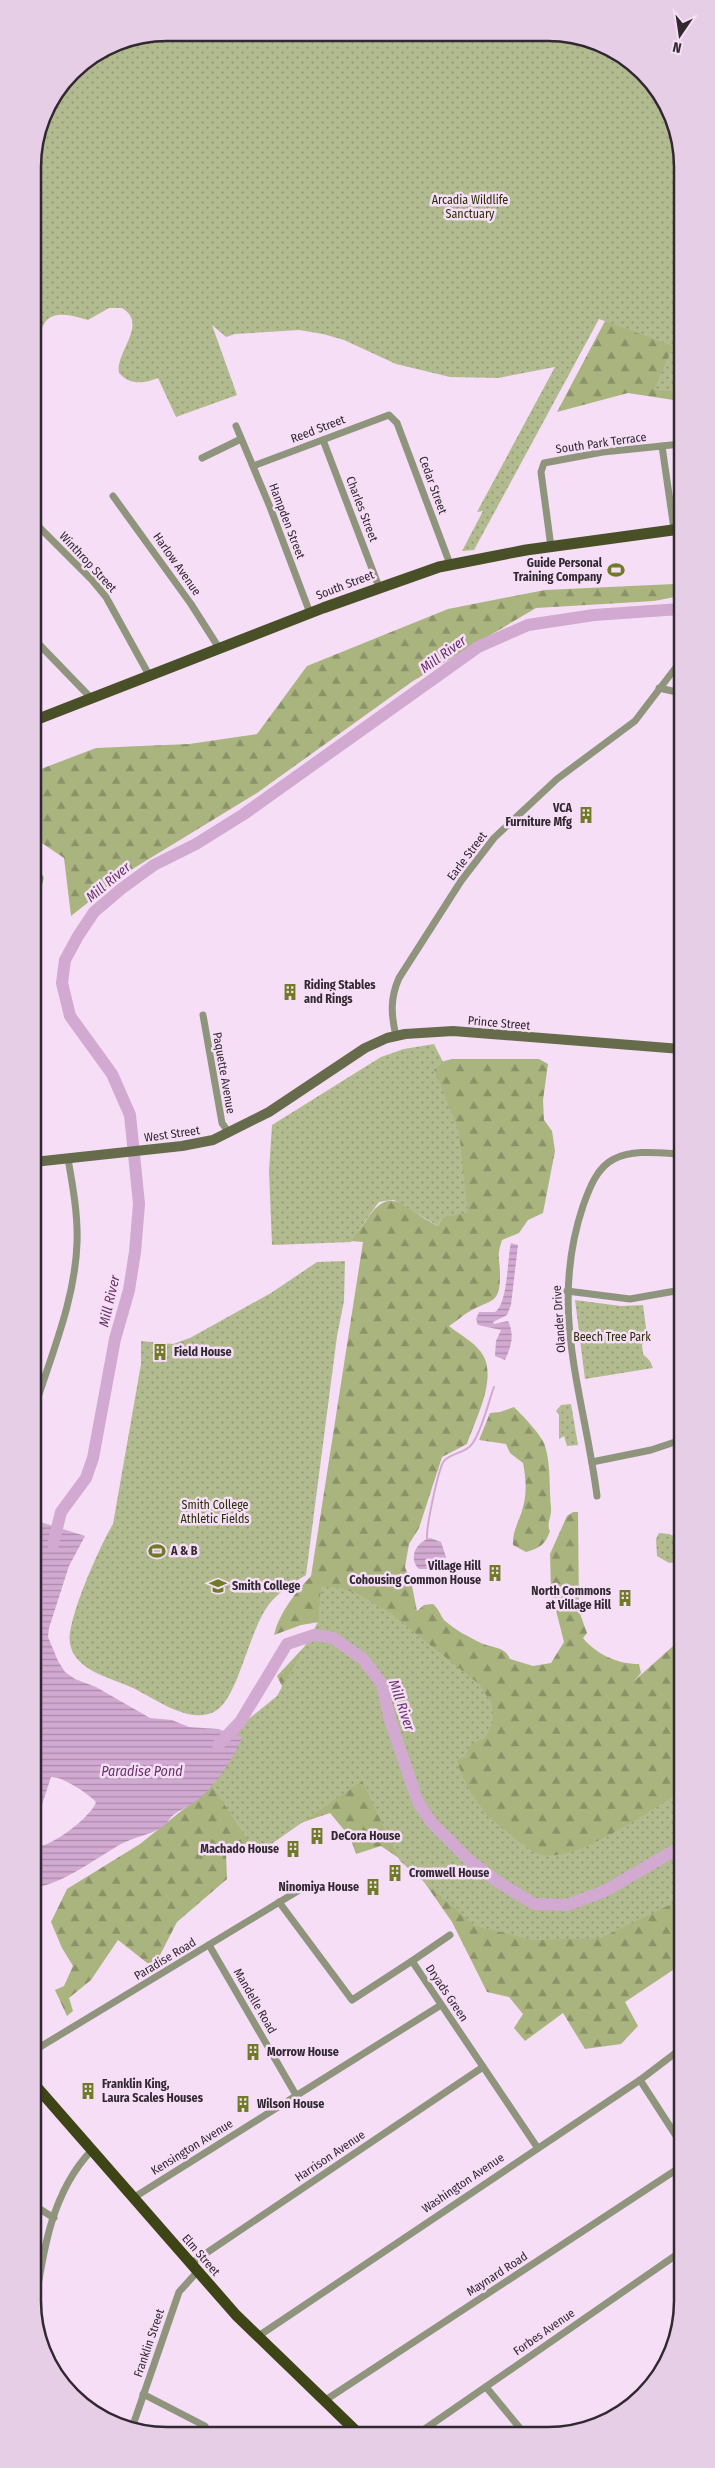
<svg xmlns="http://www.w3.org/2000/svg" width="715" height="2468" viewBox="0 0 715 2468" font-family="'Fira Sans Condensed',sans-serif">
  <defs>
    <pattern id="forest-firs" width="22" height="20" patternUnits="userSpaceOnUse" patternTransform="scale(1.25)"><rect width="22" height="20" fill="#aab47f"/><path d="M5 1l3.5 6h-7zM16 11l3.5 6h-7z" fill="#8b9269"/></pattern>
    <pattern id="park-dots" width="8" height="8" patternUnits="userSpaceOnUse" patternTransform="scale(1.25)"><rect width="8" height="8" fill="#b2bb8f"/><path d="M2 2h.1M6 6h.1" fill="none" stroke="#919875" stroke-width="1.8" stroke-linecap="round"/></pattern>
    <pattern id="water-rules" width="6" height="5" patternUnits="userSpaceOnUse" patternTransform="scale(1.25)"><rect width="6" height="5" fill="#d1a9d1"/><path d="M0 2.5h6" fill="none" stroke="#aa8aaa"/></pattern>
  </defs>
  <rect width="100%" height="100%" fill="#f6def6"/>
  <!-- forest -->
  <g fill="url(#forest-firs)">
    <path d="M680 179V401L628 393 557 412Z"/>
    <path d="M680 581V596L654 601 536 608 413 681 257 793 121 876 71 916 64 858 33 837V772L96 748 189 744 257 734 307 666 448 609 545 590 674 584Z"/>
    <path d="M452 1059H539L548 1064 543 1100 544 1120 552 1131 555 1151 543 1213 528 1220 519 1233 502 1240C496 1259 500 1257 500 1275 500 1303 493 1299 472 1310 464 1314 457 1321 449 1326 460 1335 478 1344 484 1357 496 1382 475 1420 467 1444L442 1457 419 1528 409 1544 405 1567 412 1586 417 1611 424 1605 433 1604C439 1609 440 1615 444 1620 455 1630 467 1636 481 1643 491 1648 505 1646 510 1659L533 1666 551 1663 564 1642 551 1591 550 1554 567 1516 573 1512H578L579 1611 587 1633 583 1638C596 1654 617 1664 639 1664L641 1673 634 1681 682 1638V1836L537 1897 338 1619 301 1625 274 1635C279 1613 295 1593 311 1576L363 1242 351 1241C355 1234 360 1229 365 1222 392 1180 405 1211 438 1226L442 1218 434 1069 444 1061Z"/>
    <path d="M514 1407C522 1415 542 1435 545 1446 551 1465 549 1489 551 1508 552 1516 546 1524 550 1531 545 1545 540 1548 526 1552L513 1545C512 1531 520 1520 523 1507 527 1493 526 1478 523 1463L510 1453 506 1444 479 1440 490 1413 500 1412Z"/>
    <path d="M305 1646 432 1867H682V1964L625 2002 638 2026 621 2044 585 2049 563 2013 525 2041 514 2028 523 2014 509 1997 487 1992 452 1922 415 1869 381 1846 356 1854 350 1837 330 1813 268 1834 226 1853 227 1879 177 1922 159 1957 151 1966 118 1940 91 1980 69 1998 73 2011 67 2016 55 1990 64 1986 73 1966 62 1948 51 1922 67 1889 140 1844 205 1792 278 1710 282 1686 277 1676Z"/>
  </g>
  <!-- park -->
  <g fill="url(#park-dots)">
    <path d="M168 33 574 35 643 72 680 142V392L654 390 673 346 599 319 474 550 462 551 483 511 477 512 555 367 498 378 450 377 396 364 344 340 323 334 299 330 235 334 226 337 212 325 237 395 176 417 158 378C143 384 130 385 119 373 115 352 149 324 122 308H109L88 320C76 317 53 308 44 324 40 331 41 335 33 340V159L43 116 72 72 116 43Z"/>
    <path d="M434 1044 443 1062 434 1069 459 1131 468 1212 442 1218 438 1226 394 1200 384 1201 379 1202 370 1214 351 1242 272 1245 269 1171 272 1125 381 1057 404 1049Z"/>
    <path d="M345 1261 344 1301 337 1336 306 1575C293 1583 280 1591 270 1603 249 1629 239 1695 217 1710 192 1727 154 1698 133 1688 112 1678 75 1671 70 1644 66 1621 100 1546 113 1524L141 1364V1341L173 1344 190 1338 271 1293 317 1262Z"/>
    <path d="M575 1300 621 1306 643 1305 647 1335 642 1345 643 1354 650 1361 653 1368 585 1379Z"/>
    <path d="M571 1404 578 1445 567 1446 564 1436 559 1439V1415L556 1411 561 1405Z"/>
    <path d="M659 1533 669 1534 681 1539V1561L669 1563 657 1556 656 1539Z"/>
    <path d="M321 1586 341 1588 358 1594 389 1612 479 1684 492 1704 493 1722 485 1738 471 1744 466 1756 457 1760C465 1788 482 1814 506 1831 517 1839 530 1853 544 1855 579 1861 651 1810 682 1791V1899L601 1938 532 1940 475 1926 400 1861 362 1781 257 1854 196 1762 277 1696 318 1622Z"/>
  </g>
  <!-- water -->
  <g fill="url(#water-rules)">
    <path d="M511 1243 518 1245 511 1305 507 1315 493 1322 494 1324 508 1321C515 1335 511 1347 505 1360L495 1356 496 1341 501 1330 478 1325 476 1319 479 1312H495C508 1304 507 1259 511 1243Z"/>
    <path d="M34 1520 85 1536 69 1566 49 1628 48 1637 58 1661 65 1672 75 1679 96 1687 150 1718 172 1720 189 1727 218 1729 242 1737C235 1757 213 1789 195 1802 188 1807 179 1810 172 1816 168 1821 165 1826 159 1829 148 1835 135 1837 123 1843 104 1853 54 1890 35 1886V1846C49 1850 93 1815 96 1802 88 1793 61 1776 51 1777L35 1826Z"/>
    <path d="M430 1538 441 1542 446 1557C439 1570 432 1569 419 1569 408 1558 416 1542 430 1538Z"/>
  </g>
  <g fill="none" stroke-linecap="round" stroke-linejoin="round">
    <!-- stream -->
    <path stroke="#d1a9d1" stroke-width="2" d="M427 1539C426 1528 438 1469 444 1461 452 1452 465 1454 472 1444 482 1431 488 1403 494 1387"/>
    <!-- river -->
    <g stroke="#d1a9d1" stroke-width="12">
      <path d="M53 1544 61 1512 86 1478 93 1458 115 1339 129 1290 135 1252 139 1204 130 1115 112 1074 70 1016 62 983 65 960 78 936 94 912 121 889 154 865 196 844 244 814 478 647 528 625 594 615 680 609"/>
      <path d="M218 1745 240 1722 287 1644 314 1635 333 1638 363 1659 382 1684 390 1720 418 1802 431 1822 469 1860 498 1882 534 1904 567 1905 605 1891 682 1846"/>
    </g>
    <!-- minor -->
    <g stroke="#8f947d" stroke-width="7">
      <path d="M236 426 270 507 310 613"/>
      <path d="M323 440 379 587"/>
      <path d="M662 446 680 444"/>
      <path d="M202 458 241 439"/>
      <path d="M253 466 389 415 397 423 450 564"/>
      <path d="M113 496 191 604 219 648"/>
      <path d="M33 521 92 580 106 597 149 675"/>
      <path d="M551 547 541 472 544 463 603 452 662 446 674 529"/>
      <path d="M33 638 91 698"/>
      <path d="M659 688 681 693"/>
      <path d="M34 869 40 878 34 907"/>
      <path d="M203 1015 222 1123 229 1133"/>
      <path d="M396 1036C391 1015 390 998 399 978L461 881 494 838 557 779 635 721 680 662"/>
      <path d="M567 1291 630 1299 681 1290"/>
      <path d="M34 1410C51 1355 75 1301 77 1243 78 1215 73 1187 68 1159"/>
      <path d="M592 1462 651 1450 681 1440"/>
      <path d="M597 1496C584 1394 548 1310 583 1206 589 1189 597 1167 614 1159 632 1149 661 1153 681 1154"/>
      <path d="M279 1902 352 2000 412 1961 537 2147"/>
      <path d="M209 1945 296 2095"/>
      <path d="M412 1961 450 1935"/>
      <path d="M35 2050 306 1886"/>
      <path d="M640 2080 682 2145"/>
      <path d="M133 2198 441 2005"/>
      <path d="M35 2206 54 2218"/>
      <path d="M190 2264 483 2067"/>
      <path d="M35 2305C43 2251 52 2191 92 2150"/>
      <path d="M257 2337 640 2080 682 2048"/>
      <path d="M486 2387 524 2433"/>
      <path d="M143 2394 205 2426"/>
      <path d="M324 2401 682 2166"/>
      <path d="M132 2428 179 2292 197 2272"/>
      <path d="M419 2433 682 2251"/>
    </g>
    <!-- secondary -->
    <path stroke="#666c4b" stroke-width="10" d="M34 1162 182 1146 213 1140 269 1112 365 1048 387 1038 405 1034 453 1031 681 1049"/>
    <!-- primary -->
    <path stroke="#494f27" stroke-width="11" d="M33 721 323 608 439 567 526 550 680 529"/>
    <!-- trunk -->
    <path stroke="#3d4415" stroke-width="11" d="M35 2085 236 2315 358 2433"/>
  </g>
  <!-- icons -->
  <defs>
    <g id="stadium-bare" transform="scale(1.35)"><path d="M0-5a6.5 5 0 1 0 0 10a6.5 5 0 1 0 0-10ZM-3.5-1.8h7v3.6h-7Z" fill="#6f7b27" stroke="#f6def6" stroke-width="2.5" paint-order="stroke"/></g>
    <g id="building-bare" transform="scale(1.35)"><path d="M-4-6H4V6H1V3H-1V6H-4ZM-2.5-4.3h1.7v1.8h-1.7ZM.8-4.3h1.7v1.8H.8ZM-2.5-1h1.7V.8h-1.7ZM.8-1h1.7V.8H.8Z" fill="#6f7b27" stroke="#f6def6" stroke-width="2.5" paint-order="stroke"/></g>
    <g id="university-bare" transform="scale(1.35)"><path d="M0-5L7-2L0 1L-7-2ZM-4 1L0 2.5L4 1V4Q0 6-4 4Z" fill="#6f7b27" stroke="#f6def6" stroke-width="2.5" paint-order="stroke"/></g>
  </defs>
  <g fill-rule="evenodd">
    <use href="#stadium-bare" x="616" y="570"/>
    <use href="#building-bare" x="586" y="815"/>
    <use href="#building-bare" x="290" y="992"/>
    <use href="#building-bare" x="160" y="1352"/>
    <use href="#stadium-bare" x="157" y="1551"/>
    <use href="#building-bare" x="495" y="1573"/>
    <use href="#university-bare" x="218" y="1586"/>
    <use href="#building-bare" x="625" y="1598"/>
    <use href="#building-bare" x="317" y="1836"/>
    <use href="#building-bare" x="293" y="1849"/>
    <use href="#building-bare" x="395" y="1873"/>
    <use href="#building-bare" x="373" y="1887"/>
    <use href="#building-bare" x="253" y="2052"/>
    <use href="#building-bare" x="88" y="2091"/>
    <use href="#building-bare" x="243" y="2104"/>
  </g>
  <g text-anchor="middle" stroke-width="5" stroke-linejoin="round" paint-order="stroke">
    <!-- park labels -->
    <g font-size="12" fill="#2b3006" stroke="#f6def6">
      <text x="470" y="204">Arcadia Wildlife<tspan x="470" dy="14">Sanctuary</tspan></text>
      <text x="612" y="1341">Beech Tree Park</text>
      <text x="215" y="1509">Smith College<tspan x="215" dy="14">Athletic Fields</tspan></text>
    </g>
    <!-- street labels -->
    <g font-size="12" fill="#312831" stroke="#f6def6">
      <text transform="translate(318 429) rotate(-21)" y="4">Reed Street</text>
      <text transform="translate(601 443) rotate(-8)" y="4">South Park Terrace</text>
      <text transform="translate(433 485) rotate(70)" y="4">Cedar Street</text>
      <text transform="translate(362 509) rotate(69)" y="4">Charles Street</text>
      <text transform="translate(287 521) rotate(69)" y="4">Hampden Street</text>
      <text transform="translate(88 562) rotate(47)" y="4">Winthrop Street</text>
      <text transform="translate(177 564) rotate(55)" y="4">Harlow Avenue</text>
      <text transform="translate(345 585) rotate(-21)" y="4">South Street</text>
      <text transform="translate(467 856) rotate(-53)" y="4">Earle Street</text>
      <text transform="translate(499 1023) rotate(5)" y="4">Prince Street</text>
      <text transform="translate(224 1073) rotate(80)" y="4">Paquette Avenue</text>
      <text transform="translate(172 1134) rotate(-8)" y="4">West Street</text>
      <text transform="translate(559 1319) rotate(-94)" y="4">Olander Drive</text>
      <text transform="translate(165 1959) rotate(-31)" y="4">Paradise Road</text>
      <text transform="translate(447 1993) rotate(56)" y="4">Dryads Green</text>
      <text transform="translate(255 2001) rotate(60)" y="4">Mandelle Road</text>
      <text transform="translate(192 2147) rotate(-32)" y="4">Kensington Avenue</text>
      <text transform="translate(330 2156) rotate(-34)" y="4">Harrison Avenue</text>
      <text transform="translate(463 2183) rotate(-34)" y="4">Washington Avenue</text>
      <text transform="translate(201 2255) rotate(49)" y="4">Elm Street</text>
      <text transform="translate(497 2274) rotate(-33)" y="4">Maynard Road</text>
      <text transform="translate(544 2332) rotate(-35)" y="4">Forbes Avenue</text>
      <text transform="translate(149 2343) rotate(-71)" y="4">Franklin Street</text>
    </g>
    <!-- poi labels -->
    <g font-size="12" font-weight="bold" fill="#312831" stroke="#f6def6" text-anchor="start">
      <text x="602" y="567" text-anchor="end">Guide Personal<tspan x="602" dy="14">Training Company</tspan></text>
      <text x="572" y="812" text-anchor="end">VCA<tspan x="572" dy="14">Furniture Mfg</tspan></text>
      <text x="304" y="989">Riding Stables<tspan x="304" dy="14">and Rings</tspan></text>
      <text x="174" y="1356">Field House</text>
      <text x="171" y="1555">A &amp; B</text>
      <text x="481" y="1570" text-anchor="end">Village Hill<tspan x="481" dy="14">Cohousing Common House</tspan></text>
      <text x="232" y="1590">Smith College</text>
      <text x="611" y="1595" text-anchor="end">North Commons<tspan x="611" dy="14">at Village Hill</tspan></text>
      <text x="331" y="1840">DeCora House</text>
      <text x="279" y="1853" text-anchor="end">Machado House</text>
      <text x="409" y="1877">Cromwell House</text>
      <text x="359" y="1891" text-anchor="end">Ninomiya House</text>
      <text x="267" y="2056">Morrow House</text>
      <text x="102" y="2088">Franklin King,<tspan x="102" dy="14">Laura Scales Houses</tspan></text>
      <text x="257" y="2108">Wilson House</text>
    </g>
    <!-- water labels -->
    <g font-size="14" font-style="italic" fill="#673569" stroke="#f6def6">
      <text transform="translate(443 654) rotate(-36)" y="5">Mill River</text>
      <text transform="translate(108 882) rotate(-40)" y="5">Mill River</text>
      <text transform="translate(109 1301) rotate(-77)" y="5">Mill River</text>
      <text transform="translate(402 1705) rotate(71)" y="5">Mill River</text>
      <text x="142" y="1776">Paradise Pond</text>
    </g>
  </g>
  <!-- crop -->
  <path d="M0 0H715V2468H0ZM167 41H548A126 126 0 0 1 674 167V2301A126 126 0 0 1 548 2427H167A126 126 0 0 1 41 2301V167A126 126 0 0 1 167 41Z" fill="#e6cfe6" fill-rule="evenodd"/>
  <path fill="none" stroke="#312831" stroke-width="2.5" d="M167 41H548A126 126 0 0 1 674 167V2301A126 126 0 0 1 548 2427H167A126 126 0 0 1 41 2301V167A126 126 0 0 1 167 41Z"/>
  <!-- north arrow -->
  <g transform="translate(680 35) rotate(193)" stroke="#f6def6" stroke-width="4" paint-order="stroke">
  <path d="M0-4L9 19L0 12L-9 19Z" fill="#312831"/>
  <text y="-8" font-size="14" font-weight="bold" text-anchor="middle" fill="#312831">N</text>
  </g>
</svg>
